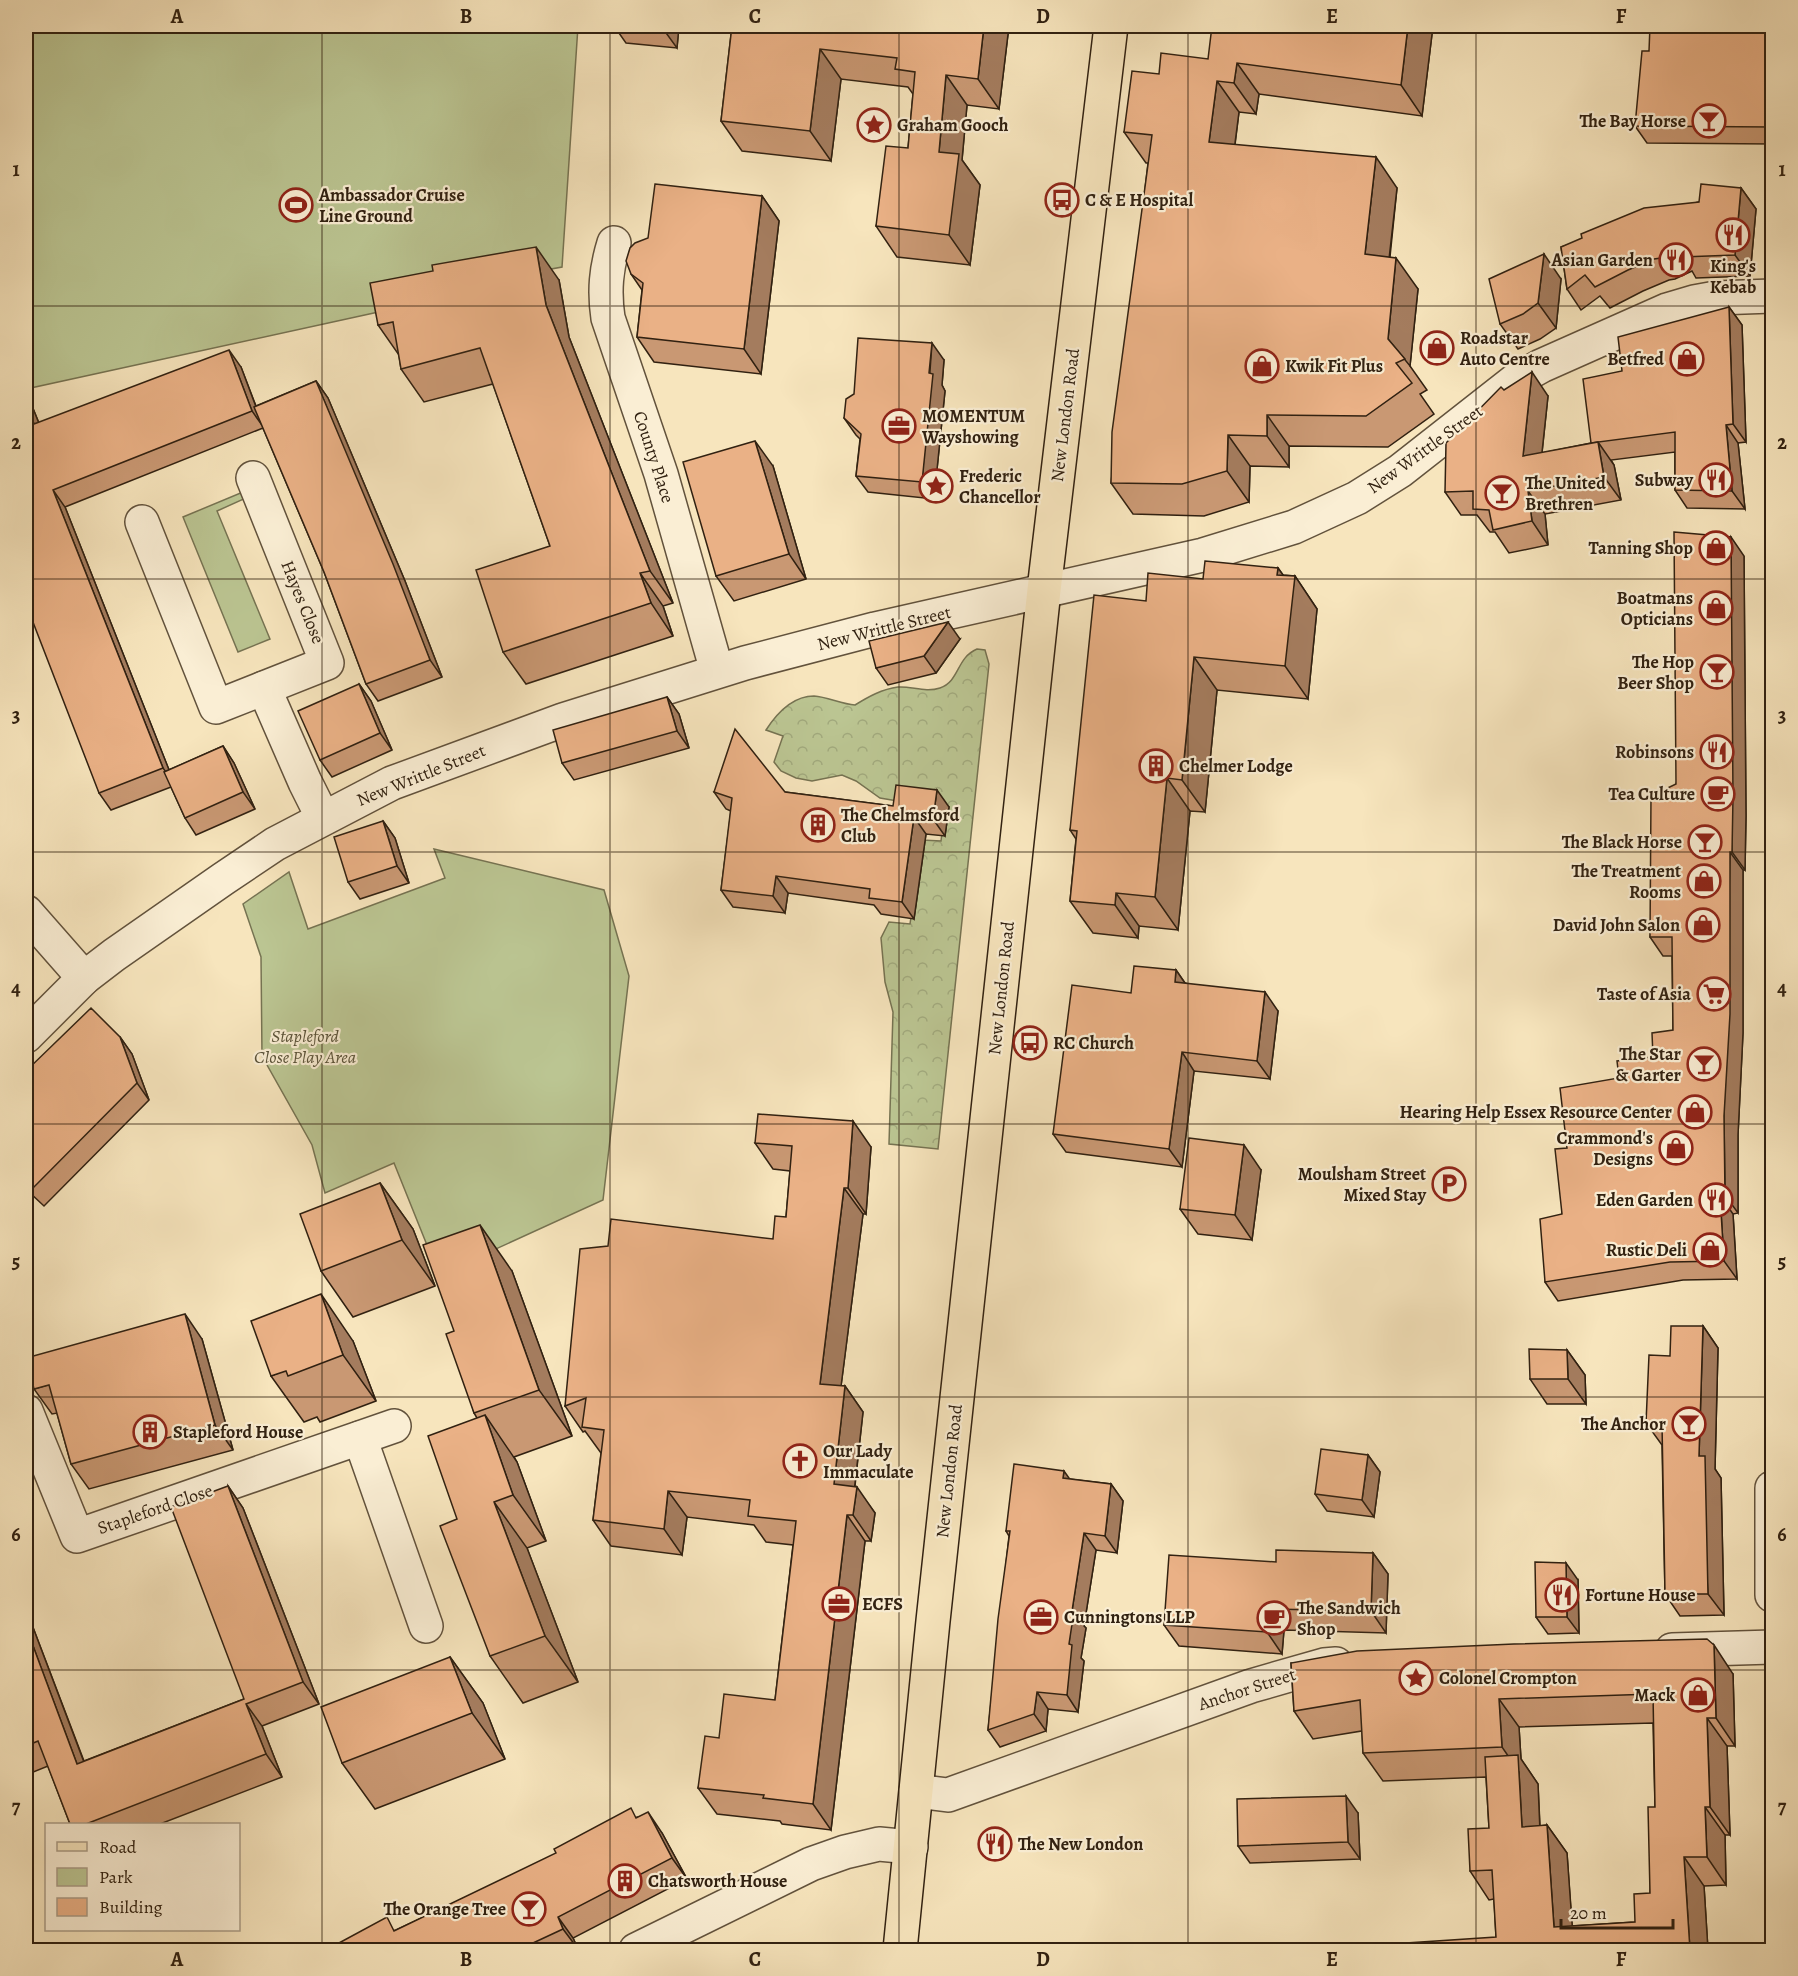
<svg xmlns="http://www.w3.org/2000/svg" width="1798" height="1976" viewBox="0 0 1798 1976" font-family="Alegreya,serif">
  <defs>
    <pattern id="forest-crowns" width="20" height="18" patternUnits="userSpaceOnUse" patternTransform="scale(1.5)"><rect width="20" height="18" fill="#bbc592"/><path d="M2 6a3 3 0 1 1 6 0M12 15a3 3 0 1 1 6 0" fill="none" stroke="#a1a97d"/></pattern>
  </defs>
  <rect width="100%" height="100%" fill="#f7e5bd"/>
  <filter id="stains"><feTurbulence type="fractalNoise" baseFrequency=".00333" numOctaves="4"/><feColorMatrix values="0 0 0 0 .2 0 0 0 0 .09 0 0 0 0 .02 0 0 0 .5 -.17"/></filter>
  <radialGradient id="worn" r=".72"><stop offset=".6" stop-color="#630" stop-opacity="0"/><stop offset="1" stop-color="#630" stop-opacity=".3"/></radialGradient>
  <!-- green -->
  <g fill="#bbc592" stroke="#767352" stroke-width="1.5">
    <path d="M26 26H578L562 267 434 290 424 302 26 389Z"/>
    <path d="M243 492 246 498 217 511 270 639 238 652 183 517Z"/>
    <path d="M434 849 604 890 629 976 603 1200 439 1275 394 1163 325 1193 312 1145 262 1056 261 957 243 904 289 872 308 929 445 878Z"/>
  </g>
  <!-- forest -->
  <path fill="url(#forest-crowns)" stroke="#767352" stroke-width="1.5" d="M977 649 985 650 989 664 938 1149 889 1144 893 1012 885 982 881 938 889 922 910 924 922 840 941 841 945 809 880 798 856 781 842 775 812 781 796 778 781 771 774 762 783 736 766 730C777 713 792 696 814 696 828 697 841 704 855 705 868 697 882 689 898 687 912 686 925 693 940 688 960 681 956 658 977 649Z"/>
  <g fill="none" stroke-linecap="round" stroke-linejoin="round">
    <!-- minor casing -->
    <g stroke="#62523c" stroke-width="36">
      <g id="minor">
        <path d="M614 243C606 269 604 291 608 318L661 474 717 671"/>
        <path d="M142 522 216 707 327 663 253 478"/>
        <path d="M264 688 305 782 323 818"/>
        <path d="M26 912 84 978"/>
        <path d="M26 1036 84 978 114 955 223 879 275 844 392 783 563 720 745 663 875 629 1203 555 1294 527 1357 498 1400 471 1516 380 1541 366 1667 310 1694 302 1716 298 1772 296"/>
        <path d="M26 1411 77 1536 394 1426"/>
        <path d="M360 1438 426 1626"/>
        <path d="M1772 1488V1595"/>
        <path d="M1672 1650 1772 1647"/>
        <path d="M916 1791 948 1795 1251 1686 1324 1665 1336 1664"/>
        <path d="M636 1950 811 1864 845 1852 879 1844 911 1847"/>
      </g>
    </g>
    <!-- major casing -->
    <g stroke="#312111" stroke-width="36">
      <path id="major" d="M900 1950 933 1621 1044 590 1111 26"/>
    </g>
    <!-- minor -->
    <use href="#minor" stroke="#faeed4" stroke-width="33"/>
    <!-- major -->
    <use href="#major" stroke="#f7e5bd" stroke-width="33"/>
  </g>
  <!-- wall -->
  <g fill="#c99873" stroke="#312111" stroke-width="1.5" fill-rule="evenodd">
    <path d="M614 26H679L677 48 626 43Z"/>
    <path d="M732 26H1009L999 109 967 105 962 160 980 185 970 265 897 257 876 226 908 148 913 94 908 87 841 79 831 161 742 151 721 121Z"/>
    <path d="M1433 26 1422 116 1259 94 1256 114 1239 112 1235 145 1397 188 1390 257 1418 289 1410 366 1427 390 1420 394 1434 414 1388 447 1289 446V467L1250 466 1249 502 1204 516 1133 514 1111 483 1148 163H1146L1124 132 1159 74 1208 59Z"/>
    <path d="M1773 26V144L1647 143 1635 126 1649 51Z"/>
    <path d="M1741 188 1756 209 1750 276 1696 278 1692 271 1675 279 1669 280 1643 291 1610 308 1600 296 1581 310 1567 289 1561 247Z"/>
    <path d="M762 196 779 221 761 374 654 362 637 337 642 290 631 274Z"/>
    <path d="M1561 279 1556 328 1540 339 1518 349 1500 324Z"/>
    <path d="M559 280 569 337 673 603 663 606 673 636 526 684 503 652 550 546 493 384 424 402 401 369 399 355 378 325Z"/>
    <path d="M1729 307 1742 325 1746 442 1738 443 1745 509 1687 508 1675 490V452L1611 460 1614 465 1621 500 1545 514 1548 545 1509 553 1495 532H1490L1477 515H1461L1445 492 1504 390 1548 396 1542 453 1591 443 1622 371Z"/>
    <path d="M944 360 942 385 945 391 934 499 868 492 856 476 860 439 856 435 844 418Z"/>
    <path d="M241 367 256 406 316 381 328 398 405 581 442 677 378 701 366 684 324 572 263 428 65 507 169 770 223 746 234 763 255 809 196 835 185 818 171 787 111 810 99 793 30 401 39 423Z"/>
    <path d="M773 466 806 579 734 601 716 576Z"/>
    <path d="M1744 556 1746 816 1745 870H1743V1033L1738 1135V1213L1733 1214 1737 1279 1683 1280 1558 1301 1545 1282 1562 1214 1567 1148 1619 1078 1653 1057 1673 1030 1672 956H1663L1650 937 1676 784Z"/>
    <path d="M1278 568 1283 575 1295 576 1317 609 1308 699 1217 690 1205 812 1190 811 1178 930 1139 926 1138 938 1093 933 1070 901 1076 839 1070 830 1146 601 1203 579Z"/>
    <path d="M960 639 936 673 888 685 876 668Z"/>
    <path d="M359 684 371 701 392 750 332 777 320 760Z"/>
    <path d="M667 697 679 714 689 748 574 780 562 763Z"/>
    <path d="M714 792H785L893 806 949 807 945 836 926 834 914 919 881 914 874 905 788 893 785 913 733 907 721 890 731 811 726 809Z"/>
    <path d="M383 821 395 838 409 883 360 899 348 882Z"/>
    <path d="M1176 970 1185 983 1278 1011 1270 1079 1194 1071 1182 1167 1066 1152 1053 1134 1131 993Z"/>
    <path d="M120 1037 132 1054 149 1100 44 1206 30 1193 26 1199V1071Z"/>
    <path d="M755 1143 871 1147 866 1214H863L841 1386H845L863 1412 855 1486 875 1513 871 1541H865L831 1830 782 1824 780 1821 717 1814 698 1788 719 1738 775 1700 793 1545 766 1542 754 1525 687 1517 682 1555 611 1546 593 1520 601 1453 585 1431 583 1432 565 1406 773 1239 786 1217 790 1171 773 1169Z"/>
    <path d="M1261 1170 1252 1240 1198 1234 1180 1209Z"/>
    <path d="M380 1183 413 1229 435 1286 353 1317 321 1271Z"/>
    <path d="M512 1271 572 1436 514 1457 517 1462 546 1541 527 1548 578 1682 523 1703 490 1656 457 1519 477 1418 474 1413 454 1331Z"/>
    <path d="M1703 1326 1718 1348 1715 1469 1721 1478 1724 1615 1680 1616 1665 1594 1662 1445 1646 1423 1670 1356Z"/>
    <path d="M202 1339 233 1450 89 1489 71 1464 57 1413 52 1414 34 1389Z"/>
    <path d="M353 1341 376 1401 320 1422 317 1417 304 1422 271 1376Z"/>
    <path d="M1567 1350 1585 1375 1586 1404H1547L1530 1379Z"/>
    <path d="M1368 1455 1380 1472 1374 1517 1327 1511 1315 1494Z"/>
    <path d="M1069 1479 1111 1484 1123 1501 1117 1553 1096 1550 1084 1626 1086 1628 1081 1658 1084 1661 1078 1712 1048 1709 1046 1731 1000 1747 988 1730 1009 1536 1006 1531Z"/>
    <path d="M228 1486 243 1508 319 1704 262 1726 282 1777 160 1824H70L48 1766 26 1775V1609L84 1761 244 1699Z"/>
    <path d="M1373 1553 1388 1574 1386 1633 1284 1630 1282 1654 1179 1646 1164 1625 1276 1562Z"/>
    <path d="M1578 1580 1579 1633 1548 1634 1536 1617Z"/>
    <path d="M450 1657 483 1703 505 1759 375 1809 342 1763Z"/>
    <path d="M1291 1663 1733 1674 1735 1746H1727L1730 1835H1725L1726 1885 1704 1886 1708 1950 1496 1937 1494 1899 1489 1900 1470 1871 1489 1828 1486 1777 1383 1781 1363 1753 1362 1731 1313 1739 1294 1711ZM1653 1723 1655 1807 1650 1893 1635 1922 1572 1926 1567 1853 1547 1825 1540 1826 1538 1784 1521 1759 1519 1727Z"/>
    <path d="M1358 1813 1360 1859 1250 1863 1238 1846Z"/>
    <path d="M637 1817 662 1833 687 1879 573 1938 578 1949 576 1950H326L396 1930Z"/>
  </g>
  <!-- shaded-wall -->
  <g fill="#a47c5e" stroke="#312111" stroke-width="1.5">
    <path d="M661 26H679L677 48Z"/>
    <path d="M984 26H1009L999 109 978 79Z"/>
    <path d="M1408 26H1433L1422 116 1401 85Z"/>
    <path d="M820 49 841 79 831 161 810 131Z"/>
    <path d="M1237 63 1259 94 1256 114 1234 83Z"/>
    <path d="M946 75 967 105 962 160 980 185 970 265 949 235 939 152Z"/>
    <path d="M1217 81 1239 112 1231 174 1209 142Z"/>
    <path d="M1376 157 1397 188 1386 286 1365 254Z"/>
    <path d="M1741 188 1756 209 1750 276 1735 255Z"/>
    <path d="M762 196 779 221 761 374 744 349Z"/>
    <path d="M536 247 559 280 569 337 673 603 650 571 546 305Z"/>
    <path d="M1544 254 1561 279 1556 328 1538 303Z"/>
    <path d="M1396 258 1418 289 1410 366 1388 339Z"/>
    <path d="M1729 307 1742 325 1746 442 1733 424Z"/>
    <path d="M932 343 944 360 942 385 945 391 934 499 922 482Z"/>
    <path d="M229 350 241 367 264 428 252 411Z"/>
    <path d="M1532 372 1548 396 1539 480 1523 456Z"/>
    <path d="M316 381 328 398 405 581 442 677 430 660Z"/>
    <path d="M26 395 30 401 46 441 34 424 26 403Z"/>
    <path d="M1267 415 1289 446V467L1267 436Z"/>
    <path d="M1726 425 1738 443 1745 509 1732 491Z"/>
    <path d="M1228 435 1250 466 1249 502 1227 471Z"/>
    <path d="M755 441 773 466 806 579 789 554Z"/>
    <path d="M1598 442 1614 465 1621 500 1604 477Z"/>
    <path d="M53 490 65 507 175 785 163 768Z"/>
    <path d="M1528 491 1545 514 1548 545 1532 521Z"/>
    <path d="M1731 537 1744 556 1746 816 1745 870 1732 852Z"/>
    <path d="M1278 568 1293 589 1295 576 1317 609 1308 699 1285 666 1277 575Z"/>
    <path d="M640 573 663 606 673 636 651 603Z"/>
    <path d="M948 622 960 639 936 673 924 656Z"/>
    <path d="M1194 657 1217 690 1205 812 1182 780Z"/>
    <path d="M359 684 371 701 392 750 380 733Z"/>
    <path d="M667 697 679 714 689 748 677 731Z"/>
    <path d="M223 746 234 763 255 809 243 792Z"/>
    <path d="M1167 778 1190 811 1178 930 1155 897Z"/>
    <path d="M937 790 949 807 945 836 933 819Z"/>
    <path d="M914 817 926 834 914 919 902 902Z"/>
    <path d="M383 821 395 838 409 883 397 866Z"/>
    <path d="M1730 852 1743 870V1033L1738 1135V1213L1725 1195 1724 1116Z"/>
    <path d="M776 876 788 893 785 913 773 896Z"/>
    <path d="M1116 893 1139 926 1138 938 1115 905Z"/>
    <path d="M1176 970 1189 989 1175 982Z"/>
    <path d="M1265 992 1278 1011 1270 1079 1257 1061Z"/>
    <path d="M120 1037 132 1054 149 1100 137 1083Z"/>
    <path d="M1182 1052 1194 1071 1182 1167 1169 1149Z"/>
    <path d="M853 1121 871 1147 866 1214 848 1188Z"/>
    <path d="M1244 1145 1261 1170 1252 1240 1235 1215Z"/>
    <path d="M380 1183 413 1229 435 1286 402 1240Z"/>
    <path d="M844 1188 863 1214 838 1410 820 1384Z"/>
    <path d="M1720 1195 1733 1214 1737 1279 1724 1261Z"/>
    <path d="M480 1225 512 1271 572 1436 539 1390Z"/>
    <path d="M321 1294 353 1341 376 1401 343 1355Z"/>
    <path d="M185 1314 202 1339 233 1450 215 1425Z"/>
    <path d="M1703 1326 1718 1348 1715 1469 1721 1478 1724 1615 1708 1594 1699 1456Z"/>
    <path d="M1567 1350 1585 1375 1586 1404 1568 1379Z"/>
    <path d="M845 1386 863 1412 852 1510 834 1484Z"/>
    <path d="M485 1415 517 1462 546 1541 513 1495Z"/>
    <path d="M1368 1455 1380 1472 1374 1517 1362 1500Z"/>
    <path d="M1064 1471 1076 1488 1063 1478Z"/>
    <path d="M1111 1484 1123 1501 1117 1553 1105 1536Z"/>
    <path d="M228 1486 243 1508 319 1704 303 1682Z"/>
    <path d="M857 1487 875 1513 871 1541 853 1515Z"/>
    <path d="M668 1491 687 1517 682 1555 664 1529Z"/>
    <path d="M494 1502 527 1548 578 1682 545 1636Z"/>
    <path d="M847 1515 865 1541 831 1830 813 1804Z"/>
    <path d="M1084 1533 1096 1550 1084 1626 1086 1628 1081 1658 1084 1661 1078 1712 1067 1695 1069 1644 1072 1611Z"/>
    <path d="M1373 1553 1388 1574 1386 1633 1371 1611Z"/>
    <path d="M1566 1563 1578 1580 1579 1633 1567 1617Z"/>
    <path d="M26 1609 93 1786 77 1764 26 1627Z"/>
    <path d="M1269 1609 1284 1630 1282 1654 1267 1632Z"/>
    <path d="M1714 1645 1733 1674 1735 1746 1716 1718Z"/>
    <path d="M450 1657 483 1703 505 1759 472 1713Z"/>
    <path d="M1037 1692 1048 1709 1046 1731 1034 1714Z"/>
    <path d="M1499 1699 1519 1727 1521 1759 1538 1784 1541 1855 1522 1827 1519 1772 1502 1747Z"/>
    <path d="M246 1704 262 1726 282 1777 266 1754Z"/>
    <path d="M1707 1718 1727 1746 1730 1835 1710 1807Z"/>
    <path d="M1346 1796 1358 1813 1360 1859 1348 1842Z"/>
    <path d="M1705 1807 1725 1835 1726 1885 1707 1857Z"/>
    <path d="M648 1812 662 1833 687 1879 672 1858Z"/>
    <path d="M1547 1825 1567 1853 1574 1950 1554 1927Z"/>
    <path d="M1684 1857 1704 1886 1708 1950H1690Z"/>
    <path d="M558 1917 573 1938 578 1949 563 1929Z"/>
  </g>
  <!-- building -->
  <g fill="#eab186" stroke="#312111" stroke-width="1.5">
    <path d="M732 26H984L978 79 946 75 939 152 959 154 949 235 876 226 886 146 908 148 915 72 895 69 897 58 820 49 810 131 721 121Z"/>
    <path d="M1212 26H1408L1401 85 1237 63 1234 83 1217 81 1209 142 1376 157 1365 254 1396 258 1388 339 1405 359 1396 363 1412 383 1366 416 1267 415V436L1228 435 1227 471 1182 484 1111 483 1112 432 1152 135 1124 132 1132 71 1159 74 1161 53 1208 59Z"/>
    <path d="M1650 26H1773V127L1635 126 1642 51H1649Z"/>
    <path d="M655 184 762 196 744 349 637 337 643 283 631 274 626 261 630 248 635 243 648 238Z"/>
    <path d="M1701 184 1741 188 1735 255 1682 257 1678 249 1661 258 1654 259 1628 270 1595 287 1585 275 1567 289 1561 247 1582 238 1581 234 1644 208 1699 202Z"/>
    <path d="M536 247 546 305 650 571 640 573 651 603 503 652 476 570 550 546 480 348 401 369 393 322 378 325 370 283 433 271 432 265Z"/>
    <path d="M1544 254 1538 303 1523 314 1500 324 1489 279Z"/>
    <path d="M1729 307 1733 424 1726 425 1732 491 1675 490V432L1591 443 1583 379 1622 371 1618 337Z"/>
    <path d="M858 338 932 343 929 373 933 374 922 482 856 476 861 434 844 418 846 399 854 394Z"/>
    <path d="M229 350 252 411 53 490 163 768 99 793 26 604V403L34 424Z"/>
    <path d="M1532 372 1523 456 1598 442 1604 477 1528 491 1532 521 1493 530 1489 510 1473 509V491L1445 492 1446 443 1501 387 1504 390Z"/>
    <path d="M316 381 393 564 430 660 366 684 324 572 254 407Z"/>
    <path d="M755 441 789 554 716 576 683 462Z"/>
    <path d="M1674 532 1731 537 1733 797 1732 852H1730V1014L1724 1116 1725 1195H1720L1724 1261 1670 1262 1545 1282 1540 1219 1562 1214 1555 1149 1567 1148 1560 1088 1619 1078 1617 1061 1653 1057 1652 1033 1673 1030 1672 937H1650L1651 796 1676 784Z"/>
    <path d="M1205 561 1278 568 1277 575 1295 576 1285 666 1194 657 1182 780 1167 778 1155 897 1116 893 1115 905 1070 901 1077 831 1070 830 1094 595 1146 601 1148 573 1203 579Z"/>
    <path d="M948 622 924 656 876 668 869 641Z"/>
    <path d="M359 684 380 733 320 760 298 711Z"/>
    <path d="M667 697 677 731 562 763 553 730Z"/>
    <path d="M735 729 785 792 893 806 896 785 937 790 933 819 914 817 902 902 869 898 870 889 776 876 773 896 721 890 732 798 714 792Z"/>
    <path d="M223 746 243 792 185 818 164 772Z"/>
    <path d="M383 821 397 866 348 882 334 837Z"/>
    <path d="M1134 966 1176 970 1175 982 1265 992 1257 1061 1182 1052 1169 1149 1053 1134 1072 985 1131 993Z"/>
    <path d="M91 1008 120 1037 137 1083 32 1189 26 1183V1071Z"/>
    <path d="M758 1114 853 1121 848 1188H844L820 1384 845 1386 834 1484 857 1487 853 1515H847L813 1804 763 1798 764 1795 698 1788 705 1736 719 1738 724 1694 775 1700 796 1521 748 1516 750 1500 668 1491 664 1529 593 1520 604 1430 582 1427 586 1398 565 1406 580 1249 608 1246 611 1219 773 1239 775 1216 786 1217 792 1146 755 1143Z"/>
    <path d="M1189 1138 1244 1145 1235 1215 1180 1209Z"/>
    <path d="M380 1183 402 1240 321 1271 300 1214Z"/>
    <path d="M480 1225 539 1390 474 1413 446 1334 454 1331 423 1245Z"/>
    <path d="M321 1294 343 1355 288 1376 286 1371 271 1376 251 1321Z"/>
    <path d="M185 1314 215 1425 71 1464 49 1385 34 1389 26 1358Z"/>
    <path d="M1671 1326H1703L1699 1456H1705L1708 1594H1665L1662 1424 1646 1423 1649 1355 1670 1356Z"/>
    <path d="M1529 1349 1567 1350 1568 1379H1530Z"/>
    <path d="M485 1415 513 1495 494 1502 545 1636 490 1656 440 1526 457 1519 428 1436Z"/>
    <path d="M1321 1449 1368 1455 1362 1500 1315 1494Z"/>
    <path d="M1014 1464 1064 1471 1063 1478 1111 1484 1105 1536 1084 1533 1072 1611H1074L1069 1644 1072 1645 1067 1695 1037 1692 1034 1714 988 1730 998 1619 1010 1531H1006Z"/>
    <path d="M228 1486 303 1682 246 1704 266 1754 86 1824H70L38 1741 26 1746V1627L77 1764 244 1699 171 1507Z"/>
    <path d="M1276 1550 1373 1553 1371 1611 1269 1609 1267 1632 1164 1625 1169 1555 1276 1562Z"/>
    <path d="M1535 1562 1566 1563 1567 1617H1536Z"/>
    <path d="M1707 1639 1714 1645 1716 1718H1707L1710 1807H1705L1707 1857H1684L1690 1950H1316V1949L1496 1937 1492 1870 1470 1871 1468 1829 1489 1828 1485 1757 1518 1755 1522 1827 1547 1825 1554 1927 1635 1922 1634 1894 1650 1893 1648 1807H1655L1653 1694 1499 1699 1502 1747 1363 1753 1360 1700 1294 1711 1291 1663 1357 1651 1514 1644Z"/>
    <path d="M450 1657 472 1713 342 1763 321 1707Z"/>
    <path d="M1346 1796 1348 1842 1238 1846 1237 1799Z"/>
    <path d="M631 1808 636 1818 648 1812 672 1858 558 1917 563 1929 518 1950H326L387 1917 394 1931 556 1853 554 1849Z"/>
  </g>
  <!-- grid -->
  <path fill="none" stroke="#312111" stroke-width="1.5" stroke-opacity="0.55" d="M322 26V1950M610 26V1950M899 26V1950M1188 26V1950M1476 26V1950M26 306H1772M26 579H1772M26 852H1772M26 1124H1772M26 1397H1772M26 1670H1772"/>
  <!-- icons -->
  <defs>
    <g id="bar-ring" transform="scale(1.725)"><circle r="9.5" fill="#faeed4" stroke="#8f2418" stroke-width="1.5"/><path d="M-6-5H6L.8 .8V4.5H3.5V6h-7V4.5H-.8V.8Z" fill="#8f2418"/></g>
    <g id="sight-ring" transform="scale(1.725)"><circle r="9.5" fill="#faeed4" stroke="#8f2418" stroke-width="1.5"/><path d="M0-6L1.8-2.2L6-1.7L2.9 1.2L3.7 5.4L0 3.3L-3.7 5.4L-2.9 1.2L-6-1.7L-1.8-2.2Z" fill="#8f2418"/></g>
    <g id="bus-ring" transform="scale(1.725)"><circle r="9.5" fill="#faeed4" stroke="#8f2418" stroke-width="1.5"/><path d="M-5-6H5V4H4V6H2V4H-2V6H-4V4H-5ZM-3.5-4V0h7V-4ZM-3.5 1.2v1.5H-2V1.2ZM2 1.2v1.5H3.5V1.2Z" fill="#8f2418"/></g>
    <g id="stadium-ring" transform="scale(1.725)"><circle r="9.5" fill="#faeed4" stroke="#8f2418" stroke-width="1.5"/><path d="M0-5a6.5 5 0 1 0 0 10a6.5 5 0 1 0 0-10ZM-3.5-1.8h7v3.6h-7Z" fill="#8f2418"/></g>
    <g id="restaurant-ring" transform="scale(1.725)"><circle r="9.5" fill="#faeed4" stroke="#8f2418" stroke-width="1.5"/><path d="M-5-6h1v4h1v-4h1v4h1v-4h1v5L-1.5 .5V6h-2V.5L-5-1ZM5-6V6H3V1.5H1.5Q1.5-4 5-6Z" fill="#8f2418"/></g>
    <g id="shop-ring" transform="scale(1.725)"><circle r="9.5" fill="#faeed4" stroke="#8f2418" stroke-width="1.5"/><path d="M-5-2.5h2.3a2.7 3.5 0 0 1 5.4 0H5L5.5 6h-11ZM-1.5-2.5h3a1.5 2.3 0 0 0-3 0Z" fill="#8f2418"/></g>
    <g id="office-ring" transform="scale(1.725)"><circle r="9.5" fill="#faeed4" stroke="#8f2418" stroke-width="1.5"/><path d="M-6-3h4V-5.5h4V-3h4V5H-6ZM-1-4.5V-3h2v-1.5ZM-6 0V1H6V0Z" fill="#8f2418"/></g>
    <g id="building-ring" transform="scale(1.725)"><circle r="9.5" fill="#faeed4" stroke="#8f2418" stroke-width="1.5"/><path d="M-4-6H4V6H1V3H-1V6H-4ZM-2.5-4.3h1.7v1.8h-1.7ZM.8-4.3h1.7v1.8H.8ZM-2.5-1h1.7V.8h-1.7ZM.8-1h1.7V.8H.8Z" fill="#8f2418"/></g>
    <g id="cafe-ring" transform="scale(1.725)"><circle r="9.5" fill="#faeed4" stroke="#8f2418" stroke-width="1.5"/><path d="M-5.5-4.5H6V0H3Q3 3.5 0 3.5H-2.5Q-5.5 3.5-5.5 0ZM3-3.2v2h1.7v-2ZM-6 4.5H4V6H-6Z" fill="#8f2418"/></g>
    <g id="supermarket-ring" transform="scale(1.725)"><circle r="9.5" fill="#faeed4" stroke="#8f2418" stroke-width="1.5"/><path d="M-6-5.5h2.5l.6 2H6L4.5 2H-2.5L-4.4-4H-6ZM-1.5 3.2a1.3 1.3 0 1 0 .1 0ZM3 3.2a1.3 1.3 0 1 0 .1 0Z" fill="#8f2418"/></g>
    <g id="parking-ring" transform="scale(1.725)"><circle r="9.5" fill="#faeed4" stroke="#8f2418" stroke-width="1.5"/><path d="M-3.5-5.5H1a3.5 3.5 0 0 1 0 7H-1V5.5H-3.5ZM-1-3.4V-.6H.8a1.4 1.4 0 0 0 0-2.8Z" fill="#8f2418"/></g>
    <g id="church-ring" transform="scale(1.725)"><circle r="9.5" fill="#faeed4" stroke="#8f2418" stroke-width="1.5"/><path d="M-1.2-6h2.4v3.5h3.3v2.4h-3.3V6h-2.4V-.1h-3.3v-2.4h3.3Z" fill="#8f2418"/></g>
  </defs>
  <g fill-rule="evenodd">
    <use href="#bar-ring" x="1709" y="121"/>
    <use href="#sight-ring" x="874" y="125"/>
    <use href="#bus-ring" x="1062" y="200"/>
    <use href="#stadium-ring" x="296" y="205"/>
    <use href="#restaurant-ring" x="1733" y="235"/>
    <use href="#restaurant-ring" x="1676" y="260"/>
    <use href="#shop-ring" x="1437" y="348"/>
    <use href="#shop-ring" x="1687" y="359"/>
    <use href="#shop-ring" x="1262" y="366"/>
    <use href="#office-ring" x="899" y="426"/>
    <use href="#restaurant-ring" x="1716" y="480"/>
    <use href="#sight-ring" x="936" y="486"/>
    <use href="#bar-ring" x="1502" y="493"/>
    <use href="#shop-ring" x="1716" y="548"/>
    <use href="#shop-ring" x="1716" y="608"/>
    <use href="#bar-ring" x="1717" y="672"/>
    <use href="#restaurant-ring" x="1717" y="752"/>
    <use href="#building-ring" x="1156" y="766"/>
    <use href="#cafe-ring" x="1718" y="794"/>
    <use href="#building-ring" x="818" y="825"/>
    <use href="#bar-ring" x="1705" y="842"/>
    <use href="#shop-ring" x="1704" y="881"/>
    <use href="#shop-ring" x="1703" y="925"/>
    <use href="#supermarket-ring" x="1714" y="994"/>
    <use href="#bus-ring" x="1030" y="1043"/>
    <use href="#bar-ring" x="1704" y="1064"/>
    <use href="#shop-ring" x="1695" y="1112"/>
    <use href="#shop-ring" x="1676" y="1148"/>
    <use href="#parking-ring" x="1449" y="1184"/>
    <use href="#restaurant-ring" x="1716" y="1200"/>
    <use href="#shop-ring" x="1710" y="1250"/>
    <use href="#bar-ring" x="1689" y="1424"/>
    <use href="#building-ring" x="150" y="1432"/>
    <use href="#church-ring" x="800" y="1461"/>
    <use href="#restaurant-ring" x="1562" y="1595"/>
    <use href="#office-ring" x="839" y="1604"/>
    <use href="#office-ring" x="1041" y="1617"/>
    <use href="#cafe-ring" x="1274" y="1618"/>
    <use href="#sight-ring" x="1416" y="1678"/>
    <use href="#shop-ring" x="1698" y="1695"/>
    <use href="#restaurant-ring" x="995" y="1844"/>
    <use href="#building-ring" x="625" y="1881"/>
    <use href="#bar-ring" x="529" y="1909"/>
  </g>
  <g text-anchor="middle" stroke-width="4.5" stroke-linejoin="round" paint-order="stroke">
    <!-- poi labels -->
    <g font-size="18" font-weight="bold" fill="#312111" stroke="#faeed4" text-anchor="end">
      <text x="1686" y="127">The Bay Horse</text>
      <text x="897" y="131" text-anchor="start">Graham Gooch</text>
      <text x="319" y="201" text-anchor="start">Ambassador Cruise<tspan x="319" dy="21">Line Ground</tspan></text>
      <text x="1085" y="206" text-anchor="start">C &amp; E Hospital</text>
      <text x="1653" y="266">Asian Garden</text>
      <text x="1733" y="272" text-anchor="middle">King's<tspan x="1733" dy="21">Kebab</tspan></text>
      <text x="1460" y="344" text-anchor="start">Roadstar<tspan x="1460" dy="21">Auto Centre</tspan></text>
      <text x="1664" y="365">Betfred</text>
      <text x="1285" y="372" text-anchor="start">Kwik Fit Plus</text>
      <text x="922" y="422" text-anchor="start">MOMENTUM<tspan x="922" dy="21">Wayshowing</tspan></text>
      <text x="959" y="482" text-anchor="start">Frederic<tspan x="959" dy="21">Chancellor</tspan></text>
      <text x="1693" y="486">Subway</text>
      <text x="1525" y="489" text-anchor="start">The United<tspan x="1525" dy="21">Brethren</tspan></text>
      <text x="1693" y="554">Tanning Shop</text>
      <text x="1693" y="604">Boatmans<tspan x="1693" dy="21">Opticians</tspan></text>
      <text x="1694" y="668">The Hop<tspan x="1694" dy="21">Beer Shop</tspan></text>
      <text x="1694" y="758">Robinsons</text>
      <text x="1179" y="772" text-anchor="start">Chelmer Lodge</text>
      <text x="1695" y="800">Tea Culture</text>
      <text x="841" y="821" text-anchor="start">The Chelmsford<tspan x="841" dy="21">Club</tspan></text>
      <text x="1682" y="848">The Black Horse</text>
      <text x="1681" y="877">The Treatment<tspan x="1681" dy="21">Rooms</tspan></text>
      <text x="1680" y="931">David John Salon</text>
      <text x="1691" y="1000">Taste of Asia</text>
      <text x="1053" y="1049" text-anchor="start">RC Church</text>
      <text x="1681" y="1060">The Star<tspan x="1681" dy="21">&amp; Garter</tspan></text>
      <text x="1672" y="1118">Hearing Help Essex Resource Center</text>
      <text x="1653" y="1144">Crammond's<tspan x="1653" dy="21">Designs</tspan></text>
      <text x="1426" y="1180">Moulsham Street<tspan x="1426" dy="21">Mixed Stay</tspan></text>
      <text x="1693" y="1206">Eden Garden</text>
      <text x="1687" y="1256">Rustic Deli</text>
      <text x="1666" y="1430">The Anchor</text>
      <text x="173" y="1438" text-anchor="start">Stapleford House</text>
      <text x="823" y="1457" text-anchor="start">Our Lady<tspan x="823" dy="21">Immaculate</tspan></text>
      <text x="1585" y="1601" text-anchor="start">Fortune House</text>
      <text x="862" y="1610" text-anchor="start">ECFS</text>
      <text x="1297" y="1614" text-anchor="start">The Sandwich<tspan x="1297" dy="21">Shop</tspan></text>
      <text x="1064" y="1623" text-anchor="start">Cunningtons LLP</text>
      <text x="1439" y="1684" text-anchor="start">Colonel Crompton</text>
      <text x="1675" y="1701">Mack</text>
      <text x="1018" y="1850" text-anchor="start">The New London</text>
      <text x="648" y="1887" text-anchor="start">Chatsworth House</text>
      <text x="506" y="1915">The Orange Tree</text>
    </g>
    <!-- street labels -->
    <g font-size="18" fill="#312111" stroke="#faeed4">
      <text transform="translate(1065 415) rotate(-83)" y="6">New London Road</text>
      <text transform="translate(1425 449) rotate(-36)" y="6">New Writtle Street</text>
      <text transform="translate(654 457) rotate(72)" y="6">County Place</text>
      <text transform="translate(303 602) rotate(68)" y="6">Hayes Close</text>
      <text transform="translate(884 628) rotate(-14)" y="6">New Writtle Street</text>
      <text transform="translate(421 775) rotate(-22)" y="6">New Writtle Street</text>
      <text transform="translate(1001 988) rotate(-84)" y="6">New London Road</text>
      <text transform="translate(949 1471) rotate(-84)" y="6">New London Road</text>
      <text transform="translate(155 1509) rotate(-19)" y="6">Stapleford Close</text>
      <text transform="translate(1247 1689) rotate(-18)" y="6">Anchor Street</text>
    </g>
    <!-- park labels -->
    <g font-size="18" font-style="italic" fill="#5a5238" stroke="#faeed4">
      <text x="305" y="1042">Stapleford<tspan x="305" dy="21">Close Play Area</tspan></text>
    </g>
  </g>
  <!-- margin -->
  <rect width="1798" height="1976" fill="none" stroke="#f7e5bd" stroke-width="66"/>
  <!-- legend -->
  <rect x="45" y="1823" width="195" height="108" fill="#faeed4" stroke="#aa9c86" stroke-width="1.5"/>
  <rect x="57" y="1842" width="30" height="9" fill="#f7e5bd" stroke="#aa9c86" stroke-width="1.5"/>
  <text x="99" y="1853" font-size="18" fill="#312111">Road</text>
  <rect x="57" y="1868" width="30" height="18" fill="#bbc592" stroke="#aa9c86" stroke-width="1.5"/>
  <text x="99" y="1883" font-size="18" fill="#312111">Park</text>
  <rect x="57" y="1898" width="30" height="18" fill="#eab186" stroke="#aa9c86" stroke-width="1.5"/>
  <text x="99" y="1913" font-size="18" fill="#312111">Building</text>
  <!-- scale -->
  <path d="M1561 1919v9h112v-9" fill="none" stroke="#312111" stroke-width="3"/>
  <text x="1570" y="1919" font-size="18" fill="#312111" stroke="#faeed4" stroke-width="4.5" paint-order="stroke">20 m</text>
  <rect x="33" y="33" width="1732" height="1910" fill="none" stroke="#312111" stroke-width="2"/>
  <g font-size="20" text-anchor="middle" font-weight="bold" fill="#312111">
    <text x="177" y="23">A</text>
    <text x="466" y="23">B</text>
    <text x="755" y="23">C</text>
    <text x="1043" y="23">D</text>
    <text x="1332" y="23">E</text>
    <text x="1621" y="23">F</text>
    <text x="16" y="176">1</text>
    <text x="1782" y="176">1</text>
    <text x="16" y="449">2</text>
    <text x="1782" y="449">2</text>
    <text x="16" y="722">3</text>
    <text x="1782" y="722">3</text>
    <text x="16" y="995">4</text>
    <text x="1782" y="995">4</text>
    <text x="16" y="1268">5</text>
    <text x="1782" y="1268">5</text>
    <text x="16" y="1541">6</text>
    <text x="1782" y="1541">6</text>
    <text x="16" y="1813">7</text>
    <text x="1782" y="1813">7</text>
    <text x="177" y="1966">A</text>
    <text x="466" y="1966">B</text>
    <text x="755" y="1966">C</text>
    <text x="1043" y="1966">D</text>
    <text x="1332" y="1966">E</text>
    <text x="1621" y="1966">F</text>
  </g>
  <rect width="100%" height="100%" filter="url(#stains)"/>
  <rect width="100%" height="100%" fill="url(#worn)"/>
</svg>
